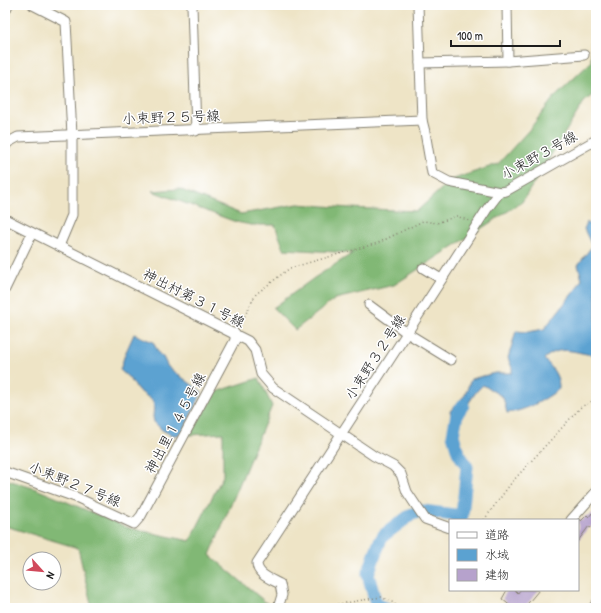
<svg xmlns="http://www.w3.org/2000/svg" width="601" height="613" viewBox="0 0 601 613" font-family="'Patrick Hand','Klee One',sans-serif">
  <rect width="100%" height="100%" fill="#fff"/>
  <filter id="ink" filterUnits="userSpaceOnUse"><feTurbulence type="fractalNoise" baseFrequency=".025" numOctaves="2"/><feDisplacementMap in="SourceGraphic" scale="8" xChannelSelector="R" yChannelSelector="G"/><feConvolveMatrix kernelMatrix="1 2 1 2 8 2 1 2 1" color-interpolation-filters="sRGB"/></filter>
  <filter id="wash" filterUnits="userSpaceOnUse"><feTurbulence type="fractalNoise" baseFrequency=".012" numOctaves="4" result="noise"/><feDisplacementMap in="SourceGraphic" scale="16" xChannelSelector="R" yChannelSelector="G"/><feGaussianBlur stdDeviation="0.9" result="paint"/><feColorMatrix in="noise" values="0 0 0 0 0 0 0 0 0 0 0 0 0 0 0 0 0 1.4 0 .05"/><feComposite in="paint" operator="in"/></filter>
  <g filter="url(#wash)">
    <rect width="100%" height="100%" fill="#eee4c6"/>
    <!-- forest -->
    <g fill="#81b874" stroke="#4e6a48">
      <path d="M592 5H596V92L584 102 522 202 394 285 335 299 295 330 273 308 314 278 353 253 284 249 275 225H251L236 222 152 191 179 189 241 214 298 204 350 208 417 211 451 180 498 164 529 130 555 96 591 62Z"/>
      <path d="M259 378 272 406 210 555 270 606 269 608H92L78 548 5 526V479L36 489 129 528 190 541 223 476V433L190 435 216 392Z"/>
    </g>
    <!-- water -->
    <g fill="#5ba2d1" stroke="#3c5f76">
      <path d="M587 222 596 233V355C575 354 562 343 544 359 552 367 560 377 559 389 545 400 525 411 507 413L503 397 483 385 476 392 458 419 453 421 450 411 465 395 471 379 495 373H512V368L508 358 516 331 528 332 544 329 576 289 582 279 578 265 592 246 584 229Z"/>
      <path d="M134 334 153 342 159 354 163 357 168 367 202 392 183 432 178 435H172L162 430 154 422 153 417 154 405 152 400 138 390 128 377 120 370 125 354Z"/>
    </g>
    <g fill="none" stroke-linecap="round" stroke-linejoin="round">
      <!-- river -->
      <path stroke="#5ba2d1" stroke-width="13" d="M385 608 376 604 368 574 380 541 384 535 412 514 423 511 462 516 467 467 458 452 453 435 457 414 463 405"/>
    </g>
    <g id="blocks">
      <!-- building -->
      <g fill="#b6a2cc">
        <path d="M596 512V523L590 528 589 526 578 541V521L580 519 581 521 587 515 589 517 592 513 593 515Z"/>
        <path d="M507 590H515L518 593 520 590H539L524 608H513L502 599Z"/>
      </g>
    </g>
  </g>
  <g filter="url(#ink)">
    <use href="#blocks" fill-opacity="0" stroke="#858071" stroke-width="1"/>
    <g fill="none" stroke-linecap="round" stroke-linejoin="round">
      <!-- street casing -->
      <g stroke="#858071" stroke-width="11">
        <g id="street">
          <path d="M33 5 66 22 72 135V215L59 246"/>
          <path d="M192 5 196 131"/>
          <path d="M418 5 422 120 425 132 432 173 449 182 500 192 506 191 596 140"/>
          <path d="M507 5 508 61"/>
          <path d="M5 11 8 5"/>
          <path d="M420 63 508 61 584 55"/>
          <path d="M5 147 7 143 18 137 422 120"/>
          <path d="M5 219 248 341 255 350 261 374 273 388 374 456 393 466 401 474 407 492 425 519 450 528"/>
          <path d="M423 268 441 279"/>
          <path d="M5 289 32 233"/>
          <path d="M369 305 407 333 451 360"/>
          <path d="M5 472 78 498 134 524 141 516 235 340V333"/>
          <path d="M571 520 596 492"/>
          <path d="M278 608 282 595 280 584C271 579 257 575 257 563L407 333 487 209 500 192"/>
          <path d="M593 608 596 604"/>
        </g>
      </g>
      <!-- path -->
      <g stroke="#858071" stroke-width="1.5" stroke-dasharray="1 3" stroke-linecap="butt">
        <path d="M239 327 256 294 290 268 378 243 423 221 437 223 457 216 469 221"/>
        <path d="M484 520 512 482 581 407 596 399"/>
        <path d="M326 608 333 605 381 597 394 603 397 608"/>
      </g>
      <!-- street -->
      <use href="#street" stroke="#fff" stroke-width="9"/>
    </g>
  </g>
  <g text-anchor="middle" stroke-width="3" stroke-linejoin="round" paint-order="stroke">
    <!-- street labels -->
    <g font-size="14" fill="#1c1c1c" stroke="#fff">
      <text transform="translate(171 117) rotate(-2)" y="5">小束野２５号線</text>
      <text transform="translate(539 155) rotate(-29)" y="5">小束野３号線</text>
      <text transform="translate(194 298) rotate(27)" y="5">神出村第３１号線</text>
      <text transform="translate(375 357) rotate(-57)" y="5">小束野３２号線</text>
      <text transform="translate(175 423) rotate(-62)" y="5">神出里１４５号線</text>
      <text transform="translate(75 484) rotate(22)" y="5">小束野２７号線</text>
    </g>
  </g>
  <!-- margin -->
  <rect width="601" height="613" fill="none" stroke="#fff" stroke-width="20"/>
  <!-- legend -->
  <rect x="449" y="519" width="130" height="72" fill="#ffffff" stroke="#a4a4a4"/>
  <rect x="457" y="532" width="20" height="6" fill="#ffffff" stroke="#a4a4a4"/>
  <text x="485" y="539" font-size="12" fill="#1c1c1c">道路</text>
  <rect x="457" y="549" width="20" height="12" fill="#5ba2d1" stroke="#a4a4a4"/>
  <text x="485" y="559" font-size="12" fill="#1c1c1c">水域</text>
  <rect x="457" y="569" width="20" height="12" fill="#b6a2cc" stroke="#a4a4a4"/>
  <text x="485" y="579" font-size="12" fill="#1c1c1c">建物</text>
  <!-- north arrow -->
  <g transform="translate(42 571) rotate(117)"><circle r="19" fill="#ffffff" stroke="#a4a4a4"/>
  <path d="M0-3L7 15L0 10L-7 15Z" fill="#d1495b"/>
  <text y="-6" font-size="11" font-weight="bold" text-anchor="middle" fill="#1c1c1c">N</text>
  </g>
  <!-- scale -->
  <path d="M451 40v6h109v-6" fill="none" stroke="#1c1c1c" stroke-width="2"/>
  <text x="457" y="40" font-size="12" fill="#1c1c1c" stroke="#ffffff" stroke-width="3" paint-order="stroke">100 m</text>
</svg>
